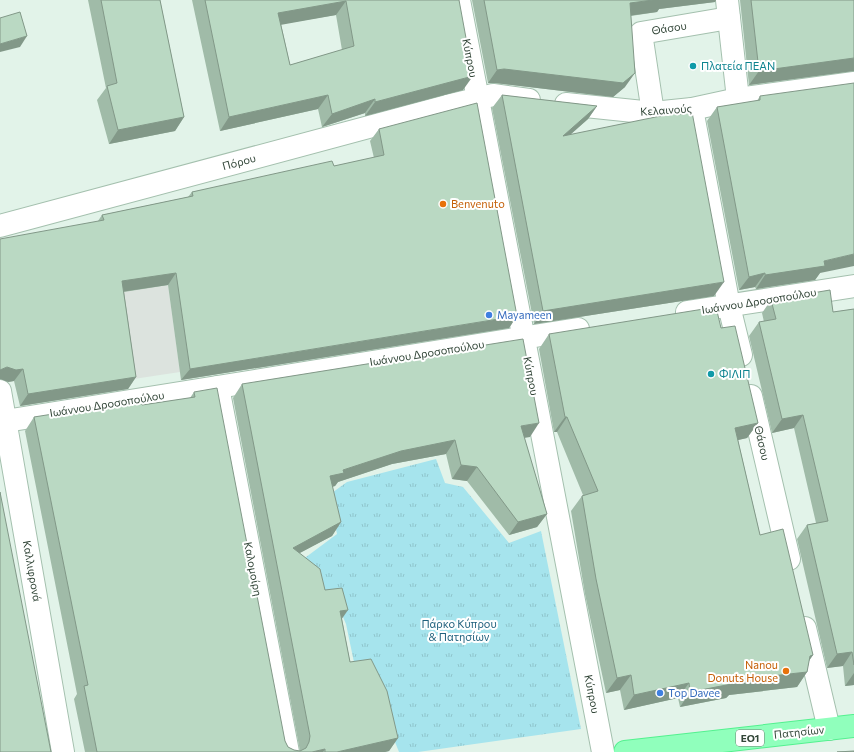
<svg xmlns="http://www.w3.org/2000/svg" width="854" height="752" viewBox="0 0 854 752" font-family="Commissioner,sans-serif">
  <defs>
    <pattern id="park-tufts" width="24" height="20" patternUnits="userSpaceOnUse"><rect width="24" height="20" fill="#a6e4ed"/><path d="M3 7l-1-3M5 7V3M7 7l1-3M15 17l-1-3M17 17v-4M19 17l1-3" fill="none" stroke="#8fc5cc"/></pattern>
  </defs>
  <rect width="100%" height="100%" fill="#e2f3e9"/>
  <!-- park -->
  <path fill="url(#park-tufts)" d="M436 459 445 483 463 487 509 543 541 531 581 729 418 752H399L367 672 355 667 346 624 336 601 294 566 337 534 329 495 347 482Z"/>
  <!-- parking -->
  <path fill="#dce3de" d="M168 285 180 372 127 380 114 293Z"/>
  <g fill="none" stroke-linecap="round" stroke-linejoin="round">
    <!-- minor casing -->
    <g stroke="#a4c0ae" stroke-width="24">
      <g id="minor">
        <path d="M459 0 603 752"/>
        <path d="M727 0 738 99"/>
        <path d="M566 104 653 113 692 109 738 99 854 83"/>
        <path d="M692 109 729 306 741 355"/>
        <path d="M653 113 641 33 729 18"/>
        <path d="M0 226 447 106 493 95 529 100"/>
        <path d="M687 312 854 286"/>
        <path d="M218 387 288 752"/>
        <path d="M0 391 63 752"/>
        <path d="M751 396 789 559"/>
        <path d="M0 422 578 329"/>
        <path d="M805 628 829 729"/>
      </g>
    </g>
    <!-- major casing -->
    <g stroke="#53f18f" stroke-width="24">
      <path id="major" d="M625 752 854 726"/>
    </g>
    <!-- minor -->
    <use href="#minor" stroke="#fff" stroke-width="22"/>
    <!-- major -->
    <use href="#major" stroke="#90ffbc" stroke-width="22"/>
  </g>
  <!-- wall -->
  <g fill="#a0bba8" fill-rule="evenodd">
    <path d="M88 0H160L184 117 175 131 109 144 97 100 106 88Z"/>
    <path d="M192 0H459L463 90 365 116V113L322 127 318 109 220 131ZM336 15 342 50 290 65 281 24Z"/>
    <path d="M472 0H716L715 2 659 9 657 12 631 16 625 87 613 97 495 83H488Z"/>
    <path d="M740 0H854L852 71 749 85Z"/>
    <path d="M502 95 597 106 588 119 571 134 714 296 534 324 492 108Z"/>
    <path d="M760 96 820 273 815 280 756 289 755 287 739 290 707 121 717 107 757 101Z"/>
    <path d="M379 129 517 316 509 328 181 380 168 285 124 292 136 377 128 389 20 406 14 381 8 382 98 221 102 215 188 197 192 192 334 166 374 158 370 141Z"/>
    <path d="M771 300 833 312 854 309V685L845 686 843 666 827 668 797 539 807 525 816 523 794 428 772 433 749 336 759 322H764L762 313Z"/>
    <path d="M721 328 758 423 747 438 738 440 760 535 813 655 809 661 807 672 797 687 729 695 726 698 680 707 678 698 624 710 620 690 606 693 585 594 571 511 582 496 583 495 557 432H554L539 349 549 334Z"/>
    <path d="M242 384 530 437H524L547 514 537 527 509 535 467 481 452 479 446 454 392 464 338 482 335 486 332 487 341 522 332 536 299 553 325 590 342 619 350 662 398 738 389 751 385 752H85L74 699 77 694 25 431 34 417 142 405 190 398 194 392 285 741 288 747 294 750 300 751 233 398Z"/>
  </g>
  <!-- shaded-wall -->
  <g fill="#829888">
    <path d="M653 0H716L715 2 659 9 657 12 620 17 630 3Z"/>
    <path d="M346 1 336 15 269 27 278 13Z"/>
    <path d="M27 36 20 47 0 52V44Z"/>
    <path d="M854 58V71L749 85 759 71Z"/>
    <path d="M504 69 635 73 625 87 613 97 495 83H488L497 70Z"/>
    <path d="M473 76 463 90 365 116 375 102Z"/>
    <path d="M328 95 318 109 220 131 229 117Z"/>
    <path d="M375 99 365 113 322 127 332 114Z"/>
    <path d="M597 106 588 119 554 149 563 136Z"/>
    <path d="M184 117 175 131 109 144 118 130Z"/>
    <path d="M854 254V266L820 273 815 280 756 289 765 275Z"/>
    <path d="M176 273 168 285 114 293 122 281Z"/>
    <path d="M765 273 755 287 739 290 749 277Z"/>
    <path d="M724 282 714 296 534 324 543 311Z"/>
    <path d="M517 316 509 328 181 380 190 369Z"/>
    <path d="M7 367 23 369 14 381 8 382 0 379V370Z"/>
    <path d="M136 377 128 389 20 406 28 394Z"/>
    <path d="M803 415 794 428 772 433 782 419Z"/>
    <path d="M565 417H567L557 432H554Z"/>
    <path d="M539 423 530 437 512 440 521 426Z"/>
    <path d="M758 423 747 438 725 443 735 428Z"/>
    <path d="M455 440 446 454 392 464 338 482 335 486 320 490 330 476 343 470 401 451Z"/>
    <path d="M461 465 477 467 467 481 452 479Z"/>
    <path d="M547 514 537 527 509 535 518 522Z"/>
    <path d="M341 522 332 536 283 562 293 548Z"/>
    <path d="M348 610 339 623 340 611Z"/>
    <path d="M852 652 843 666 827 668 837 654Z"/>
    <path d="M813 655 802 670 810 656Z"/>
    <path d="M807 672 797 687 729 695 726 698 680 707 690 692 736 680Z"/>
    <path d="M854 673V685L845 686Z"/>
    <path d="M631 675 620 690 606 693 617 678Z"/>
    <path d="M689 683 678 698 624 710 634 695Z"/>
    <path d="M398 738 389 751 385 752H337Z"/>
    <path d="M325 749 323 752H312Z"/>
  </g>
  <!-- building -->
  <g fill="#bad9c3" stroke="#829888" fill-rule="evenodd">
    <path d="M101 0H160L184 117 118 130 107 86 117 83Z"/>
    <path d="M205 0H459L473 76 375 102V99L332 114 328 95 229 117ZM346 1 354 46 290 65 278 13Z"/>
    <path d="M484 0H653L630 3 635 73 623 83 504 69 497 70Z"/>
    <path d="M751 0H854V58L759 71Z"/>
    <path d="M20 12 27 36 0 44V18Z"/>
    <path d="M854 83V254L824 261 825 266 765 275V273L749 277 717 107 760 100V96Z"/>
    <path d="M502 95 597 106 563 136 680 112V114L692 112 724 282 543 311Z"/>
    <path d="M477 103 517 316 190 369 176 273 122 281 136 377 28 394 23 369 16 370 7 367 0 370V239L104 220 102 215 193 196 192 192 332 161 334 166 384 155 379 129Z"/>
    <path d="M830 290 833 312 854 309V665L852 652 837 654 807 525 828 521 803 415 782 419 759 322 776 319 771 300Z"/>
    <path d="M716 307 721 328 735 326 758 423 735 428 760 535 783 529 813 655 810 656 807 672 736 680 737 683 690 692 689 683 634 695 631 675 617 678 596 579 582 496 598 491 567 417H565L549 334Z"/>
    <path d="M523 339 539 423 521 426 547 514 518 522 477 467 461 465 455 440 401 451 343 470 344 473 330 476 341 522 293 548 320 569 325 590 342 588 348 610 340 611 350 662 371 659 387 691 398 738 337 752H325V749L312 752H97L84 686 88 685 34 417 141 400 142 405 195 397 194 392 217 388 285 741 288 747 294 750 300 751 306 748 309 742 310 736 242 384Z"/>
    <path d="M0 492 51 752H0Z"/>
    <path d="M854 751V752H837Z"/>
  </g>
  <!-- markers -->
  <g fill="#0f9aa8" stroke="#fff" stroke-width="1.5">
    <circle cx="693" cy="66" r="4"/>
    <circle cx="711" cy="374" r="4"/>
  </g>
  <g fill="#e8710a" stroke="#fff" stroke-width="1.5">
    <circle cx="443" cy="204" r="4"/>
    <circle cx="786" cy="671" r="4"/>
  </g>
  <g fill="#3f7fe0" stroke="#fff" stroke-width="1.5">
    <circle cx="489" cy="315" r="4"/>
    <circle cx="660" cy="693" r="4"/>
  </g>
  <g text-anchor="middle" stroke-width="4" stroke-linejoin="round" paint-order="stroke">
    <!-- shield labels -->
    <rect fill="#fff" stroke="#707e74" stroke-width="1" x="736" y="730" width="28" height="16" rx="3"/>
    <g font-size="10" font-weight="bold" fill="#324638">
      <text x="750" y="742">ΕΟ1</text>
    </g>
    <!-- street labels -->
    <g font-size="11" fill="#324638" stroke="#fff">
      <text transform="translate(669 28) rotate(-9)" y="4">Θάσου</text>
      <text transform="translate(470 58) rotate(79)" y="4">Κύπρου</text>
      <text transform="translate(666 110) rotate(-4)" y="4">Κελαινούς</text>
      <text transform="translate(239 162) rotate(-15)" y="4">Πόρου</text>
      <text transform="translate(759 301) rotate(-9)" y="4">Ιωάννου Δροσοπούλου</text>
      <text transform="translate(427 353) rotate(-9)" y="4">Ιωάννου Δροσοπούλου</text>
      <text transform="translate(531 376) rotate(79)" y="4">Κύπρου</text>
      <text transform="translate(107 404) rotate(-9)" y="4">Ιωάννου Δροσοπούλου</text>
      <text transform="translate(762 443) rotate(77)" y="4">Θάσου</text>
      <text transform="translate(253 569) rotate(79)" y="4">Καλομοίρη</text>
      <text transform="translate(32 571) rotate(80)" y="4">Καλλιφρονά</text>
      <text transform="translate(592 694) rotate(79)" y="4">Κύπρου</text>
      <text transform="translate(799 732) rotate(-6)" y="4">Πατησίων</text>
    </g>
    <!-- culture labels -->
    <g font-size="11" fill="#0d838f" stroke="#fff" text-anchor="start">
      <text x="701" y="70">Πλατεία ΠΕΑΝ</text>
      <text x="719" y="378">ΦΙΛΙΠ</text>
    </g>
    <!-- food labels -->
    <g font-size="11" fill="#c56008" stroke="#fff" text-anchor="start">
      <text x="451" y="208">Benvenuto</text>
      <text x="778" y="669" text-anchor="end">Nanou<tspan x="778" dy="13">Donuts House</tspan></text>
    </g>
    <!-- shop labels -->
    <g font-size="11" fill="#366cbe" stroke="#fff" text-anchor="start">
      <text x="497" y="319">Mayameen</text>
      <text x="668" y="697">Top Davee</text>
    </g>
    <!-- park labels -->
    <g font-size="11" fill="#20617d" stroke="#fff">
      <text x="459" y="628">Πάρκο Κύπρου<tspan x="459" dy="13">&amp; Πατησίων</tspan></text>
    </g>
  </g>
</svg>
